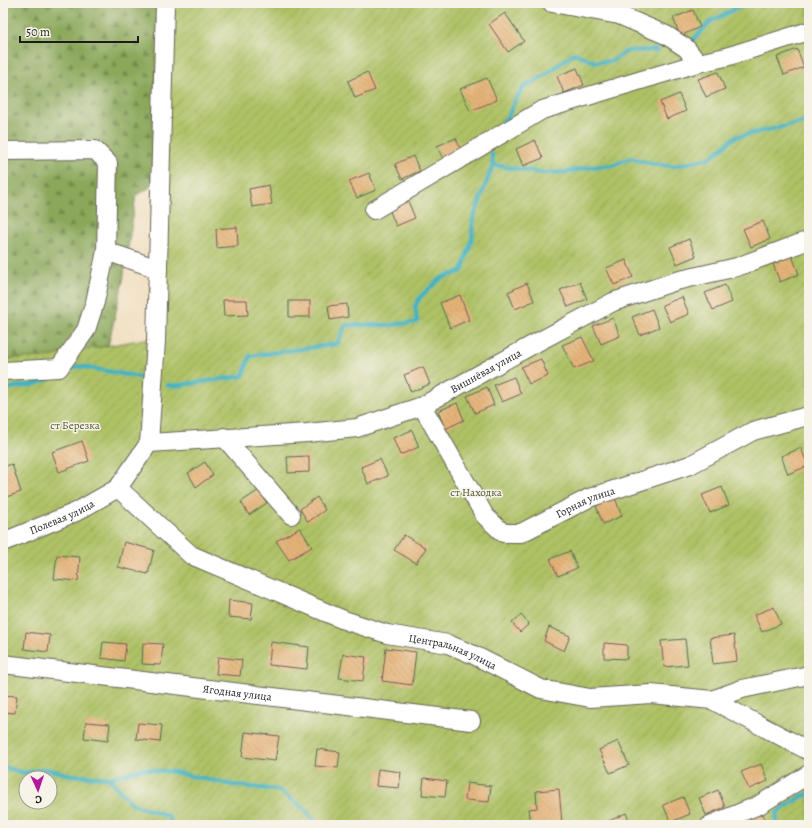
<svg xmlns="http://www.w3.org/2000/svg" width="812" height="828" viewBox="0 0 812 828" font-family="Alegreya,serif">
  <defs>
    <pattern id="forest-firs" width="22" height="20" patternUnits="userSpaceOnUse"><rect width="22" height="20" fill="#8aa75a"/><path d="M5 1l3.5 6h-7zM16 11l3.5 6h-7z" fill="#70874a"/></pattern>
    <pattern id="garden-furrows" width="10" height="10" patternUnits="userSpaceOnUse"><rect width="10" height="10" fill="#adc165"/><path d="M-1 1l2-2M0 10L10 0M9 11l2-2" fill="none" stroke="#94a557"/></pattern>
    <pattern id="building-back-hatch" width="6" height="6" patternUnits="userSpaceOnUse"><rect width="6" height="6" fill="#e5b378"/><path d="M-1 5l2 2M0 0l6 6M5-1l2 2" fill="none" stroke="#c49967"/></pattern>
  </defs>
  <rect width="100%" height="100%" fill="#f7f3e8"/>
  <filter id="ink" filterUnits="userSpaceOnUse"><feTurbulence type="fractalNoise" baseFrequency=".025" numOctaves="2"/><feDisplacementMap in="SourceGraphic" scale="8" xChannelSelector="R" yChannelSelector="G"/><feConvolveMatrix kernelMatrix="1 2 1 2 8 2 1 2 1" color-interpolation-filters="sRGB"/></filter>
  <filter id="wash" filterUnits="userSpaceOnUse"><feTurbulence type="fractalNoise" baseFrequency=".012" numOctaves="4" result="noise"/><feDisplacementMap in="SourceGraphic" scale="16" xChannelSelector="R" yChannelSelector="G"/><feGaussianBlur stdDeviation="0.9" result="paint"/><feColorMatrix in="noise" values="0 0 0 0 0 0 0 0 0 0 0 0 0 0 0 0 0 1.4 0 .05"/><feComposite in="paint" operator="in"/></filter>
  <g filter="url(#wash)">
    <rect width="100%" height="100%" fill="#f1e0c2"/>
    <!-- forest -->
    <path fill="url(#forest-firs)" stroke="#53623b" d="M3 3H402L266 123 136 195 123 281 94 406 3 414Z"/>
    <!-- garden -->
    <path fill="url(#garden-furrows)" stroke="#646e40" fill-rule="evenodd" d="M157 3H809V825H3V359L46 357 150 338ZM26 778H50V802H26Z"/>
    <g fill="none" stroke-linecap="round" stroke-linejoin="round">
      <!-- stream -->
      <g stroke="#45b2c0" stroke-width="4.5">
        <path d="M694 39 710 22 737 8 753 3"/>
        <path d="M499 127 509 115 514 102 524 87 544 76 574 53 595 62 612 61 627 51 657 50"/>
        <path d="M493 165 543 173 567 172 590 167 613 165 630 158 658 165 674 166 710 158 735 137 809 121"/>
        <path d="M167 385 174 386 243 376 250 356 337 344 346 325H391L417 322 415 306 421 296 441 278 462 271 472 239 473 219 493 165 492 154"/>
        <path d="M3 389 36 384 79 366 139 377"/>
        <path d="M3 767 24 773 46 769 71 775 109 778 132 804 168 816 172 825"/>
        <path d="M109 778 142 769 174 772 233 785 278 790 305 809 317 825"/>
        <path d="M776 825 777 813 800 797 809 794"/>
      </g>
    </g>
    <g id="blocks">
      <!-- building -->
      <g fill="url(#building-back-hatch)">
        <path d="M693 10 700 27 680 36 673 18Z"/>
        <path d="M505 13 524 41 508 52 489 24Z"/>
        <path d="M797 49 804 67 784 75 777 57Z"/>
        <path d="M577 68 584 85 564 93 557 76Z"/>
        <path d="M367 72 375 90 355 98 348 81Z"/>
        <path d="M718 72 725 89 706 97 698 79Z"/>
        <path d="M487 78 497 100 470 111 460 89Z"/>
        <path d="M679 94 686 111 667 119 660 102Z"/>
        <path d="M456 138 462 153 444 161 437 146Z"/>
        <path d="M535 140 543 158 523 166 516 149Z"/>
        <path d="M413 156 420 171 402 179 395 164Z"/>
        <path d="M369 173 376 190 357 198 349 181Z"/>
        <path d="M269 185 272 204 252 207 249 189Z"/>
        <path d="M408 201 415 218 396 226 389 209Z"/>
        <path d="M763 221 770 239 751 247 743 229Z"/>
        <path d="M237 227 238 246 217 248 216 229Z"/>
        <path d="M689 239 696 256 677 264 670 247Z"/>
        <path d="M792 256 799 274 780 282 773 264Z"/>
        <path d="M626 260 633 277 614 285 606 268Z"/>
        <path d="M580 282 587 299 568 307 560 290Z"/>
        <path d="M527 283 534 301 515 309 508 292Z"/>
        <path d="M725 285 732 302 713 310 705 293Z"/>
        <path d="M460 295 469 320 450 328 440 303Z"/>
        <path d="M682 297 689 314 670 322 662 305Z"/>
        <path d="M223 300H247L248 315 224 316Z"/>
        <rect x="289" y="301" width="21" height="16"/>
        <path d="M347 304 348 317 330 320 328 306Z"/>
        <path d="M652 309 659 327 640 335 632 317Z"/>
        <path d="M613 318 620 336 601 344 593 326Z"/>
        <path d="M582 337 594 361 574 369 562 345Z"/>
        <path d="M541 359 548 376 529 384 521 367Z"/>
        <path d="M423 367 430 384 411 392 404 375Z"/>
        <path d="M514 377 521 394 502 402 494 385Z"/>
        <path d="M487 387 494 405 475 413 467 396Z"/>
        <path d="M457 403 464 420 445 429 438 411Z"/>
        <path d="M412 430 419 447 400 455 393 438Z"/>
        <path d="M82 441 89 461 59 472 52 452Z"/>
        <path d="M801 448 808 466 788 474 781 456Z"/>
        <path d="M309 456V472L288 473 287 457Z"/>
        <path d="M380 459 388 476 368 484 361 467Z"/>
        <path d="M205 462 213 475 196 487 188 473Z"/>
        <path d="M12 464 21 492 3 498V467Z"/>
        <path d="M722 487 729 505 710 513 702 495Z"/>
        <path d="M259 490 267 503 249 515 241 502Z"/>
        <path d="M317 497 325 510 308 522 300 509Z"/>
        <path d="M615 498 622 516 603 524 596 506Z"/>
        <path d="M300 528 312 547 289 560 276 541Z"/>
        <path d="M404 535 426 548 416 563 394 550Z"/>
        <path d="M124 542 154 550 148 574 118 567Z"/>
        <path d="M570 551 577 568 558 576 550 559Z"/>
        <path d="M57 555 80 557 78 581 54 579Z"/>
        <path d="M229 600 253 603 251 619 228 617Z"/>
        <path d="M774 607 781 624 762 632 754 615Z"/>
        <path d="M521 615 529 624 520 632 512 623Z"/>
        <path d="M549 627 570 636 564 651 544 641Z"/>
        <path d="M26 632 50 635 48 652 24 649Z"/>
        <path d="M734 635 737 661 713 664 710 638Z"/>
        <path d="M685 639 688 665 664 667 661 641Z"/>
        <path d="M103 642 126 644 124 661 101 658Z"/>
        <path d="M271 642 309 647 307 669 269 665Z"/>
        <path d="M143 643 163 644 161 665 142 664Z"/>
        <path d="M604 643 627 645V659L604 658Z"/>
        <path d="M386 648 416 652 412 685 382 681Z"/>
        <path d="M343 654 366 657 363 681 339 678Z"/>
        <path d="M218 657 242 660 240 676 216 674Z"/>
        <path d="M3 695 17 696 15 713 3 712Z"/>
        <path d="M86 722 110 724 108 741 84 738Z"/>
        <path d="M138 723 162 725 160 742 136 739Z"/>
        <path d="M245 732 279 736 275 761 242 757Z"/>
        <path d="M618 741 629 765 610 773 599 750Z"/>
        <path d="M317 749 340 752 338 768 315 766Z"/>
        <path d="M761 764 768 781 749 789 741 772Z"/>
        <path d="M378 769 401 772 399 788 376 786Z"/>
        <path d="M424 778 447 781 445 797 422 795Z"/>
        <path d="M467 783 491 786 489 802 465 800Z"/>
        <path d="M559 789 562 824 531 825 529 809 537 808 536 791Z"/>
        <path d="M718 790 725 807 706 815 699 798Z"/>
        <path d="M683 797 690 814 671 822 663 805Z"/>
        <path d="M762 812 768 825H745L743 820Z"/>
        <path d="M626 813 631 825H608L607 822Z"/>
      </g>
    </g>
  </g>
  <g filter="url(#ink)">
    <use href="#blocks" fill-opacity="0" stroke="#676156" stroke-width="1"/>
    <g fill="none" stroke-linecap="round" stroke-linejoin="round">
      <!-- minor casing -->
      <g stroke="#676156" stroke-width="20">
        <g id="minor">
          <path d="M552 3 619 15 666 35 686 48 698 63"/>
          <path d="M3 151 95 150 108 163 106 251 158 269"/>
          <path d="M374 210 542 110 698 63 726 57 809 31"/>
          <path d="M3 371 59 368 86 330 95 302 106 251"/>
          <path id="s1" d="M422 406 485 516 503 533H521L589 498 690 465 753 431 804 417H809"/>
          <path d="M224 437 291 515"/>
          <path id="s2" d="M149 443 307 433 357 428 422 406 534 344 613 302 676 281 737 267 809 240"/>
          <path id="s3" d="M118 488 191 555 344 620 387 634 448 644 474 655 541 689 590 698 651 694 712 700 809 751"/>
          <path id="s4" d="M3 542 76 512 118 488 149 443 156 341 165 3"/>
          <path id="s5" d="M3 664 471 721"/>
          <path d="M712 700 742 689 809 675"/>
          <path d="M710 825 759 805 809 774"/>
        </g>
      </g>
      <!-- minor -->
      <use href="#minor" stroke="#fff" stroke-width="18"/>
    </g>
  </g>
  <g text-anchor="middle" stroke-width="3" stroke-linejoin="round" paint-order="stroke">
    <!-- street labels -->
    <g font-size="11" fill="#1c1c1c" stroke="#f7f3e8">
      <text dy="4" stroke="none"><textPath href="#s2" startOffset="350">Вишнёвая улица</textPath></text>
      <text dy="4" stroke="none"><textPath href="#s1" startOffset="241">Горная улица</textPath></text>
      <text dy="4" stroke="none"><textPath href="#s4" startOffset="64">Полевая улица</textPath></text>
      <text dy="4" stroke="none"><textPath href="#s3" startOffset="379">Центральная улица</textPath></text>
      <text dy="4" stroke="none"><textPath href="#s5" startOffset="236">Ягодная улица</textPath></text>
    </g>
    <!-- park labels -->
    <g font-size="11" fill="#4f5636" stroke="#f7f3e8">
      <text x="75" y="429">ст Березка</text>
      <text x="476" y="496">ст Находка</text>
    </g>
  </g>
  <!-- margin -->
  <rect width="812" height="828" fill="none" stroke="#f7f3e8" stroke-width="16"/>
  <!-- north arrow -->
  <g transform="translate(38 790) rotate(177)"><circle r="19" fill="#f7f3e8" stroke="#9f9d96"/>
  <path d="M0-3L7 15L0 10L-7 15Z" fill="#b5179e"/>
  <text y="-6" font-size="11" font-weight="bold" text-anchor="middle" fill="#1c1c1c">С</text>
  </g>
  <!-- scale -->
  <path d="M20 36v6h118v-6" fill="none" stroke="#1c1c1c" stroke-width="2"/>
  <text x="26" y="36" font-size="12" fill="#1c1c1c" stroke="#f7f3e8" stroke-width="3" paint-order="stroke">50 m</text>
</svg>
